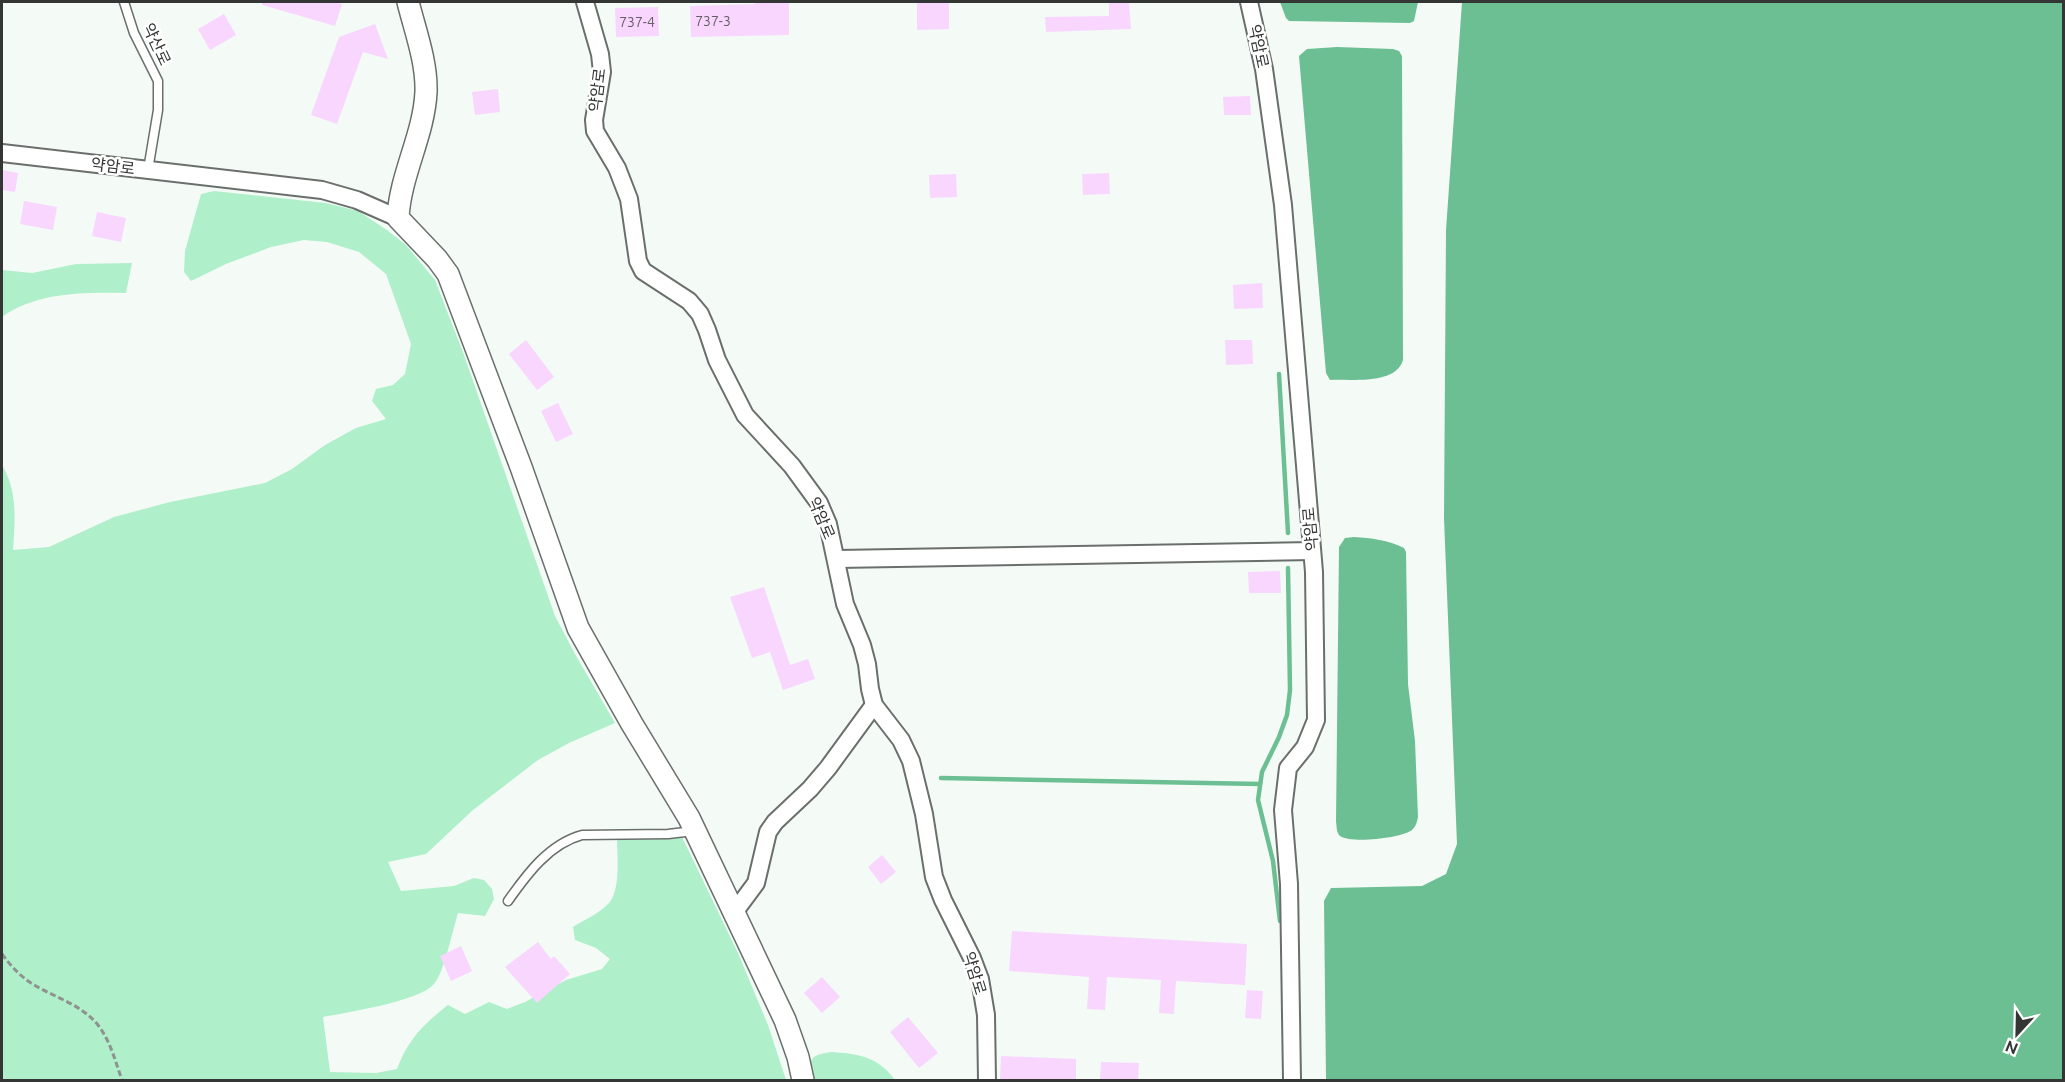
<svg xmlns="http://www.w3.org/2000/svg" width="2065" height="1082" viewBox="0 0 2065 1082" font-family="Ubuntu,'Noto Sans KR',sans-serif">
  <rect width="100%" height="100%" fill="#f4fbf7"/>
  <!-- green -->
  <g fill="#afefca">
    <path d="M214 191 326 203 358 211 387 230 406 245 435 280 464 355 555 616 575 654 615 723 569 743 538 760 473 810 426 854 388 862 401 891 454 886 474 878 484 880 492 889 494 899 485 916 458 913C453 929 444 973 434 984 418 1002 348 1012 323 1017L330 1072 376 1073 397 1069C408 1039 424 1024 448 1005L465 1014 489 1002 507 1009 525 1002 566 980 602 969 610 959 596 948 575 940 573 927C584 920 600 913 609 903 621 889 617 855 617 837L681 835 738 953 768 1025 786 1080H2V465C18 492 15 520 13 550L49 547 114 517 170 502 265 483 292 469 325 445 356 428 386 419 372 401 376 389 393 385 405 374 411 344 386 274 359 252 327 242 304 240 271 247 226 264 191 281 184 272 185 251 201 194Z"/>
    <path d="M132 263 126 293C85 292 36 292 2 317V270L32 273 76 264Z"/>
    <path d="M832 1052C860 1054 878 1057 895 1080H811C809 1058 809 1055 832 1052Z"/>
  </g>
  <!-- water -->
  <g fill="#6cbf92">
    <path d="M1280 2H1418L1414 21 1410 23 1289 21 1286 18Z"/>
    <path d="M1462 2H2063V1080H1326L1324 901 1331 888 1422 886 1446 874 1457 844 1444 518 1446 230Z"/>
    <path d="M1337 47 1393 49 1399 51 1402 56 1403 360C1396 385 1351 379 1330 380L1326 373 1299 56 1307 49Z"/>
    <path d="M1354 537C1371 538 1388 540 1404 548L1406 552 1408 684 1415 741 1418 817C1417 822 1416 826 1412 830 1401 838 1352 844 1340 836 1336 832 1337 827 1336 822L1339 547 1345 538Z"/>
  </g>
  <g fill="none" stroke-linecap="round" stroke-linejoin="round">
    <!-- stream -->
    <g stroke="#6cbf92" stroke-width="4.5">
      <path d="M1279 374 1288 533"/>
      <path d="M941 778 1260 784"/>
      <path d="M1280 921 1273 861 1258 800 1262 772 1279 737 1287 715 1290 690 1288 568"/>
    </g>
  </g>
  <!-- building -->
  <g fill="#f9d6fd">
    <path d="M262 2H333L342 4 335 26 262 5Z"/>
    <path d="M755 2H789V35L691 37 690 6 755 4Z"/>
    <path d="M917 2H949V29L917 30Z"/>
    <path d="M1109 2H1129L1131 29 1046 32 1045 17 1109 16Z"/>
    <path d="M658 7 659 36 616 37 615 8Z"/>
    <path d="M224 14 236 35 210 50 198 29Z"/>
    <path d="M375 24 388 59 363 52 337 124 311 115 339 37Z"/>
    <path d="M498 89 500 112 475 115 472 92Z"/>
    <path d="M1250 96 1251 115H1224L1223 97Z"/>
    <path d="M2 170 18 173 15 192 2 190Z"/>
    <path d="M1109 173 1110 194 1083 195 1082 174Z"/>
    <path d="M956 174 957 197 930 198 929 175Z"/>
    <path d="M24 201 57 207 53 230 20 224Z"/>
    <path d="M97 212 126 218 121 242 92 236Z"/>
    <path d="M1262 283 1263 308 1234 309 1233 285Z"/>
    <path d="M526 340 554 377 537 390 509 354Z"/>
    <path d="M1225 340H1252L1253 364 1226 365Z"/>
    <path d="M558 403 573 434 556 442 541 411Z"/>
    <path d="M1280 571 1281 593H1249L1248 572Z"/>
    <path d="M764 587 790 665 808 659 815 679 783 690 770 652 752 658 730 597Z"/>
    <path d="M882 855 896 872 881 884 868 867Z"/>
    <path d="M1012 931 1247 944 1245 985 1176 981 1174 1014 1159 1013 1161 980 1107 977 1105 1010 1087 1009 1089 977 1009 971Z"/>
    <path d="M538 942 551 959 554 956 570 974 537 1003 505 967Z"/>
    <path d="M461 946 472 971 451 981 440 956Z"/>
    <path d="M822 977 840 997 822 1013 804 993Z"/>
    <path d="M1247 990 1263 991 1261 1019 1245 1018Z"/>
    <path d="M908 1017 938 1053 919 1068 890 1032Z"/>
    <path d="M1001 1056 1076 1059V1080L1000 1079Z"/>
    <path d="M1101 1062 1139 1063 1138 1080H1100Z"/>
  </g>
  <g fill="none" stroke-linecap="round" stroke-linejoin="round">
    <!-- service casing -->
    <g stroke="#6a6f6c" stroke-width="11">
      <g id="service">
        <path d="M124 2 134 33 158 81V110L148 170"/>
        <path d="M508 901C527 874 549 844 582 835L668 834 694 831"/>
      </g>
    </g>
    <!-- minor casing -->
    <g stroke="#6a6f6c" stroke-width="20">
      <g id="minor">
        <path d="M585 2 600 54 602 72 594 120 595 131 617 168 629 199 638 261 643 271 689 301 700 314 707 330 717 360 745 415 792 466 819 503 828 524 845 604 862 645 867 664 870 689 874 705 901 740 911 761 924 814 934 877 943 900 972 958 980 979 986 1015 987 1080"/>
        <path d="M1249 2 1264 69 1283 205 1314 572 1316 720 1305 747 1288 768 1283 810 1289 884 1292 1080"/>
        <path d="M2 153 322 190 357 200 398 218"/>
        <path d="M837 559 1312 551"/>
        <path d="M733 914 756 883 768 832 775 822 810 789 828 768 874 705"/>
      </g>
    </g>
    <!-- tertiary casing -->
    <g stroke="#6a6f6c" stroke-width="24">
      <path id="tertiary" d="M408 2C415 30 427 62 426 92 424 135 400 175 398 218L437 259 448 274 521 467 578 628 632 724 689 818 785 1020 798 1057 803 1080"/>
    </g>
    <!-- path -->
    <path stroke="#8e9290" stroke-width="3" stroke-dasharray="6 3" stroke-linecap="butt" d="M2 954C10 965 19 975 31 983 53 997 81 1004 98 1025 111 1042 115 1061 122 1080"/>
    <!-- service -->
    <use href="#service" stroke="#fff" stroke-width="8"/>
    <!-- minor -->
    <use href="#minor" stroke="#fff" stroke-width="16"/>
    <!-- tertiary -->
    <use href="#tertiary" stroke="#fff" stroke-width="21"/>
  </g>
  <g text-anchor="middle" stroke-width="5" stroke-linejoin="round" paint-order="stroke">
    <!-- number labels -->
    <g font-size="14" fill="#655e67">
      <text x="713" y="26">737-3</text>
      <text x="637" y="27">737-4</text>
    </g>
    <!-- street labels -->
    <g font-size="16" fill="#343635" stroke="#fff">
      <text transform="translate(157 44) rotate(65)" y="6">약산로</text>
      <text transform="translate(1259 46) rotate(78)" y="6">약암로</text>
      <text transform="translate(597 90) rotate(-83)" y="6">약암로</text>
      <text transform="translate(113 166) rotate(7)" y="6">약암로</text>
      <text transform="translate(822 518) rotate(67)" y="6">약암로</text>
      <text transform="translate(1310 529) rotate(-95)" y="6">약암로</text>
      <text transform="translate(975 973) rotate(73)" y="6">약암로</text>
    </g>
  </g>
  <!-- border -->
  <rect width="2065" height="1082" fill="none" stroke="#343635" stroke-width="6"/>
  <!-- north arrow -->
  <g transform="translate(2017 1034) rotate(202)" stroke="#ffffff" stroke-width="4.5" paint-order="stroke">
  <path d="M0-4.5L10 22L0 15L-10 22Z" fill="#343635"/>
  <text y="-9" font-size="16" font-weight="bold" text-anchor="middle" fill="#343635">N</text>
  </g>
</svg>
